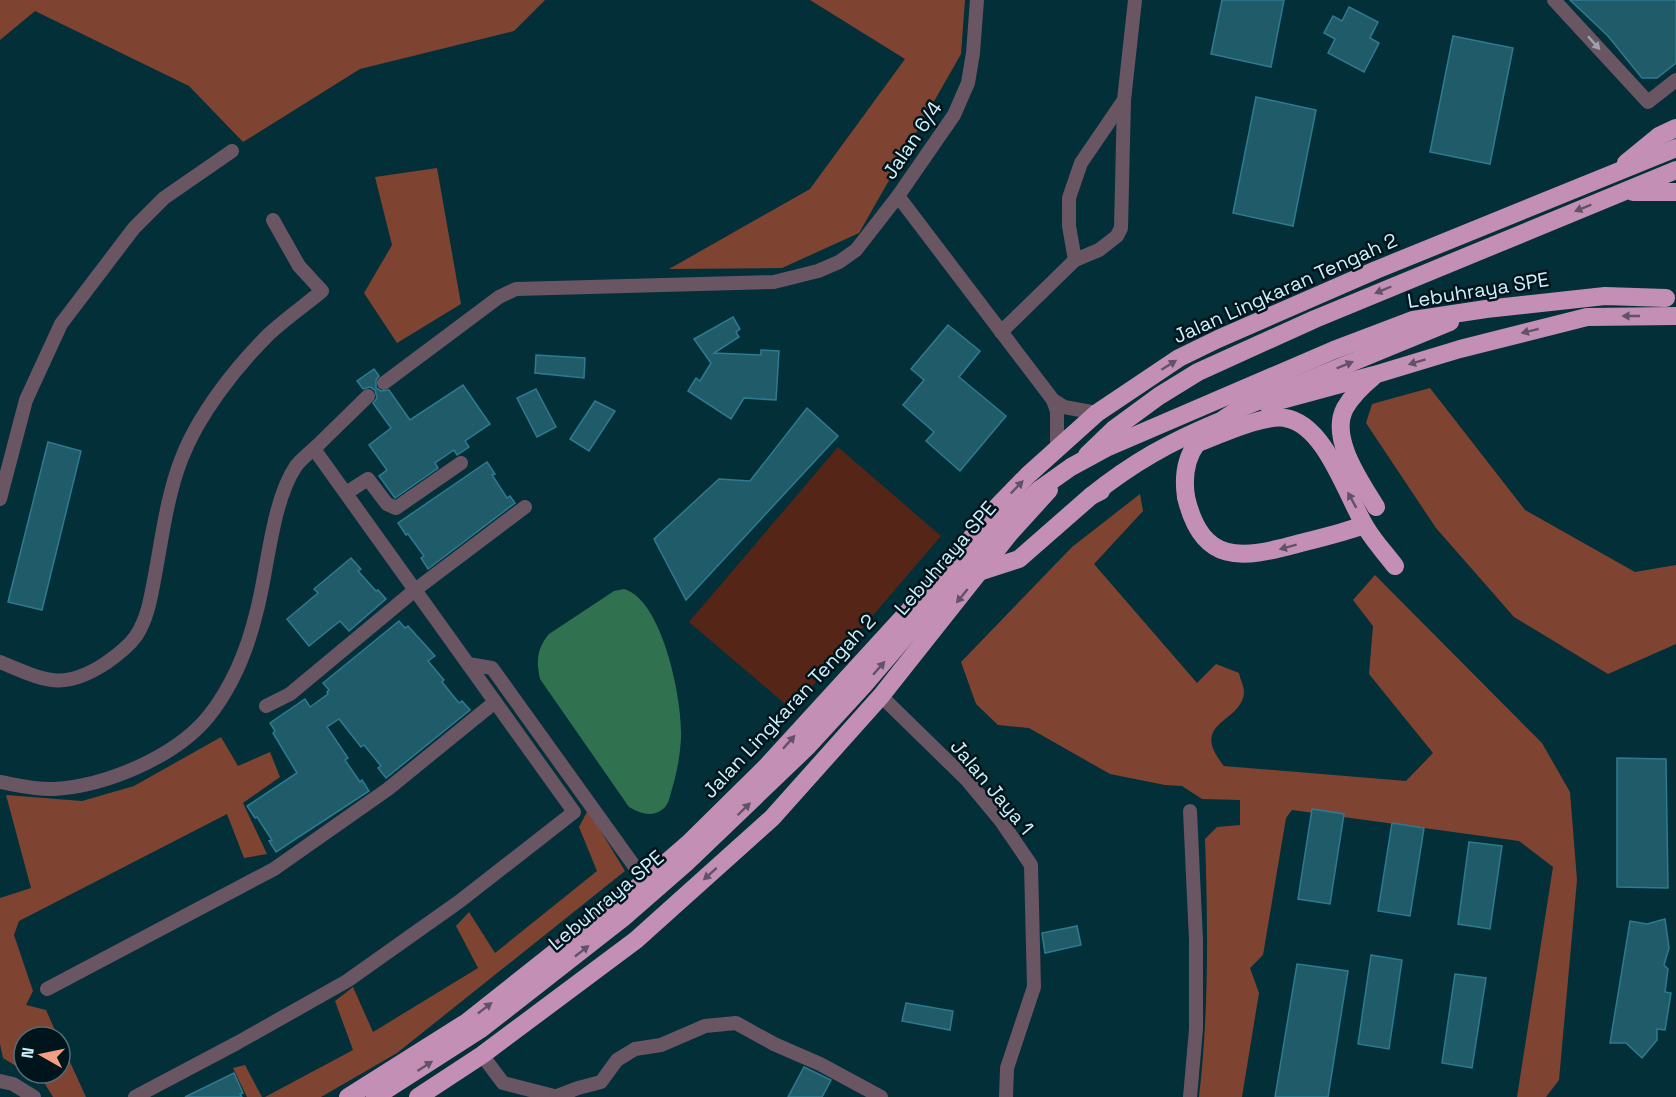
<svg xmlns="http://www.w3.org/2000/svg" width="1676" height="1097" viewBox="0 0 1676 1097" font-family="'Space Grotesk',sans-serif">
  <rect width="100%" height="100%" fill="#032f39"/>
  <!-- green -->
  <path fill="#552617" d="M838 447 941 536 792 710 689 622Z"/>
  <!-- forest -->
  <g fill="#7f4431">
    <path d="M0 0H545L514 31 360 69 243 142 189 86 35 11 0 40Z"/>
    <path d="M810 0H965L961 54 859 233 782 268 669 269 810 189 905 59Z"/>
    <path d="M437 168 461 304 397 343 364 293 392 245 375 177Z"/>
    <path d="M1430 388 1525 510 1635 572 1676 565V644L1608 674 1514 617 1436 528 1366 423 1372 404Z"/>
    <path d="M1140 494 1143 511 1094 564 1197 683 1216 664 1239 673C1240 679 1244 686 1244 692 1243 723 1187 721 1224 766L1406 781 1433 753 1369 674 1373 626 1353 600 1375 575 1542 743 1570 792 1577 880 1559 1080 1546 1097H1517L1553 867 1519 841 1292 810 1286 818 1263 955 1250 968 1259 993 1242 1097H1199C1209 1012 1208 925 1205 839L1217 827 1240 825V800L1202 799 1182 786 1165 785 1110 774 1029 728 998 725 976 704 961 662 1072 547Z"/>
    <path d="M221 737 238 766 270 752 280 777 243 803 267 854 244 858 227 814 19 921 14 935 33 991 26 1005 46 1010 58 1037H24V1071L3 1058 0 1044V898L31 888 6 795 82 801 134 786Z"/>
    <path d="M588 810 625 871 397 1053 321 1097H265L353 1050 335 1001 353 987 373 1032 478 968 456 926 469 912 495 953 597 871 579 827Z"/>
    <path d="M60 1040 86 1097H53L45 1084 26 1073H60Z"/>
    <path d="M245 1065 262 1097H247L233 1068Z"/>
  </g>
  <!-- water -->
  <path fill="#307250" d="M624 589C663 600 683 702 681 738 680 756 677 772 672 789 670 795 669 805 663 809 652 818 639 813 629 807L540 679C536 661 537 648 549 634L614 591Z"/>
  <!-- building -->
  <g fill="#205b6a" stroke="#2e7b90" stroke-width="1.5">
    <path d="M1222 0H1284L1271 67 1211 54Z"/>
    <path d="M1570 0H1676V63L1657 78H1642L1608 36Z"/>
    <path d="M1349 7 1378 22 1370 38 1379 43 1364 72 1328 53 1335 39 1324 33 1333 16 1342 21Z"/>
    <path d="M1453 36 1513 48 1490 164 1430 152Z"/>
    <path d="M1256 97 1316 110 1293 226 1233 213Z"/>
    <path d="M733 317 740 329 736 332 739 337 714 353 761 355V350L779 351 776 400 744 398 731 419 688 391 696 378 700 381 711 363 694 339Z"/>
    <path d="M948 325 980 351 959 377 1006 416 960 471 926 441 934 432 903 405 924 380 911 369Z"/>
    <path d="M536 355 585 358 584 378 535 373Z"/>
    <path d="M374 369 379 376 376 380V388L381 391 389 390 410 420 463 385 490 424 465 441 469 447 457 455 454 450 435 463 438 468 395 498 379 476 387 470 369 445 391 428 373 403 377 398 375 390 370 387 363 389 357 381Z"/>
    <path d="M536 389 556 427 537 437 517 398Z"/>
    <path d="M595 401 615 411 589 451 570 439Z"/>
    <path d="M807 408 838 436 686 600 654 539 719 479 750 481Z"/>
    <path d="M48 442 81 451 42 610 8 602Z"/>
    <path d="M487 462 495 474 492 475 507 498 510 496 515 503 428 569 421 558 424 556 408 534 406 535 398 523Z"/>
    <path d="M351 558 361 569 358 571 376 591 378 590 386 599 349 631 340 621 309 646 287 619 318 593 314 589Z"/>
    <path d="M399 621 405 628 408 626 435 656 428 661 444 680 442 682 459 703 462 701 470 710 386 778 378 768 381 766 364 745 361 747 339 719 327 727 348 758 345 760 360 782 362 780 369 791 276 852 269 841 272 840 257 817 255 818 247 806 297 773 273 733 275 731 270 723 305 699 310 707 328 694 327 692 329 690 323 683Z"/>
    <path d="M1617 758 1666 759 1668 888 1617 887Z"/>
    <path d="M1312 809 1344 814 1330 904 1298 899Z"/>
    <path d="M1392 823 1424 828 1410 916 1378 911Z"/>
    <path d="M1469 842 1502 846 1490 929 1458 924Z"/>
    <path d="M1665 919 1669 948 1664 965 1668 969 1665 992 1671 993 1665 1030 1657 1029V1040L1642 1058 1626 1043H1610L1630 921 1647 924Z"/>
    <path d="M1077 926 1081 945 1045 953 1042 933Z"/>
    <path d="M1371 955 1402 960 1389 1049 1358 1044Z"/>
    <path d="M1297 964 1348 971 1328 1097H1275Z"/>
    <path d="M1455 974 1486 978 1472 1068 1442 1063Z"/>
    <path d="M906 1003 953 1011 950 1030 902 1021Z"/>
    <path d="M804 1067 831 1080 822 1097H788Z"/>
    <path d="M234 1073 243 1093 240 1094 242 1097H185Z"/>
  </g>
  <g fill="none" stroke-linecap="round" stroke-linejoin="round">
    <!-- minor -->
    <g stroke="#6a5563" stroke-width="14">
      <path d="M1554 0 1648 102 1676 80"/>
      <path d="M898 196 1053 400 1064 407 1097 413"/>
      <path d="M1075 260 1069 226V198L1081 163 1124 100 1135 0"/>
      <path d="M1001 332 1075 260 1099 250 1117 236 1121 228 1124 100"/>
      <path d="M384 383 499 297 516 289 774 282 818 271 839 262 856 250 898 196 954 115 968 83 973 53 977 0"/>
      <path d="M1053 400 1057 411V448"/>
      <path d="M346 493 368 479 387 504 396 508 461 463"/>
      <path d="M0 499 26 400 61 324 134 228 164 198 232 151"/>
      <path d="M0 662C44 680 62 692 106 663 116 656 129 646 136 636 148 618 151 596 155 575 162 538 167 496 181 460 198 415 235 368 269 334 285 319 304 306 322 291L299 266 273 220"/>
      <path d="M468 664 492 668 645 881"/>
      <path d="M881 696 967 780 1001 821 1031 865 1034 987 1007 1068 1006 1097"/>
      <path d="M266 706 290 694 415 590 525 507"/>
      <path d="M0 782C17 785 37 790 54 789 106 786 175 757 208 717 232 687 248 648 257 610 268 568 272 501 296 466 302 458 312 451 319 444 335 428 352 412 368 396"/>
      <path d="M47 989 274 869 388 789 495 702"/>
      <path d="M482 1055 503 1083 558 1097"/>
      <path d="M0 1081 13 1084 34 1097"/>
      <path d="M557 1096 578 1088 601 1082 617 1060 635 1049 661 1045 705 1026 736 1023 774 1044 820 1064 881 1097"/>
      <path d="M135 1097 237 1043 347 981 460 901 574 812 314 449"/>
      <path d="M1190 1097 1196 1029V940L1190 811"/>
    </g>
    <!-- highway -->
    <g stroke="#c48fb4" stroke-width="18">
      <path d="M1626 163 1659 136 1676 128"/>
      <path d="M1633 192H1676"/>
      <path d="M1373 377C1362 386 1352 396 1345 408 1329 438 1361 482 1376 507"/>
      <path d="M1267 404 1374 375 1460 349 1587 317 1676 316"/>
      <path d="M1193 445C1215 437 1263 414 1285 418 1325 424 1346 494 1365 526 1373 540 1385 553 1395 566"/>
      <path d="M1087 455 1114 429 1159 396 1198 372 1315 319 1676 170"/>
      <path d="M1091 496C1134 462 1168 443 1218 422"/>
      <path d="M1186 497C1202 565 1241 559 1297 544 1320 538 1342 533 1364 525"/>
      <path d="M982 571 1019 559 1091 496 1101 491"/>
      <path d="M348 1097 467 1022 645 881 690 842 766 767 948 568 989 515 1028 475 1097 413 1179 358 1218 339 1376 270 1676 148"/>
      <path d="M418 1097 482 1055 636 940 772 818 881 696 1010 533 1049 490"/>
    </g>
    <!-- highway-bridge -->
    <g stroke="#c48fb4" stroke-width="18">
      <path d="M1186 497C1179 449 1204 431 1241 408L1450 322"/>
      <path d="M375 1097 481 1029 623 918 686 863 808 746 864 685 997 530 1018 509 1040 489 1071 467 1106 448 1334 350 1413 320 1486 309 1605 296 1666 298"/>
    </g>
  </g>
  <!-- one-way arrows -->
  <defs><path id="oneway-solid" d="M-6-.8H1V-3.2L6.5 0L1 3.2V.8H-6Z" transform="scale(1.5)"/></defs>
  <use fill="#9ca3b0" href="#oneway-solid" transform="translate(1594 43) rotate(48)"/>
  <g fill="#625268">
    <use href="#oneway-solid" transform="translate(1583 208) rotate(158)"/>
    <use href="#oneway-solid" transform="translate(1383 290) rotate(157)"/>
    <use href="#oneway-solid" transform="translate(1631 316) rotate(180)"/>
    <use href="#oneway-solid" transform="translate(1530 331) rotate(166)"/>
    <use href="#oneway-solid" transform="translate(1417 362) rotate(163)"/>
    <use href="#oneway-solid" transform="translate(1169 365) rotate(-32)"/>
    <use href="#oneway-solid" transform="translate(1345 365) rotate(-22)"/>
    <use href="#oneway-solid" transform="translate(1017 487) rotate(-46)"/>
    <use href="#oneway-solid" transform="translate(1352 500) rotate(-119)"/>
    <use href="#oneway-solid" transform="translate(1288 547) rotate(165)"/>
    <use href="#oneway-solid" transform="translate(962 596) rotate(129)"/>
    <use href="#oneway-solid" transform="translate(879 668) rotate(-49)"/>
    <use href="#oneway-solid" transform="translate(789 742) rotate(-48)"/>
    <use href="#oneway-solid" transform="translate(744 809) rotate(-44)"/>
    <use href="#oneway-solid" transform="translate(710 874) rotate(138)"/>
    <use href="#oneway-solid" transform="translate(582 951) rotate(-38)"/>
    <use href="#oneway-solid" transform="translate(485 1008) rotate(-38)"/>
    <use href="#oneway-solid" transform="translate(425 1066) rotate(-33)"/>
  </g>
  <g text-anchor="middle" stroke-width="5" stroke-linejoin="round" paint-order="stroke">
    <!-- street labels -->
    <g font-size="20" fill="#cdf1fc" stroke="#00151b">
      <text transform="translate(912 140) rotate(-56)" y="7">Jalan 6/4</text>
      <text transform="translate(1285 288) rotate(-24)" y="7">Jalan Lingkaran Tengah 2</text>
      <text transform="translate(1478 290) rotate(-9)" y="7">Lebuhraya SPE</text>
      <text transform="translate(945 558) rotate(-49)" y="7">Lebuhraya SPE</text>
      <text transform="translate(789 706) rotate(-47)" y="7">Jalan Lingkaran Tengah 2</text>
      <text transform="translate(992 787) rotate(50)" y="7">Jalan Jaya 1</text>
      <text transform="translate(606 900) rotate(-40)" y="7">Lebuhraya SPE</text>
    </g>
  </g>
  <!-- north arrow -->
  <g transform="translate(42 1055) rotate(279)"><circle r="28" fill="#00151b" stroke="#526d75" stroke-width="1.5"/>
  <path d="M0-4.5L10 22L0 15L-10 22Z" fill="#f39f84"/>
  <text y="-9" font-size="16" font-weight="bold" text-anchor="middle" fill="#cdf1fc">N</text>
  </g>
</svg>
